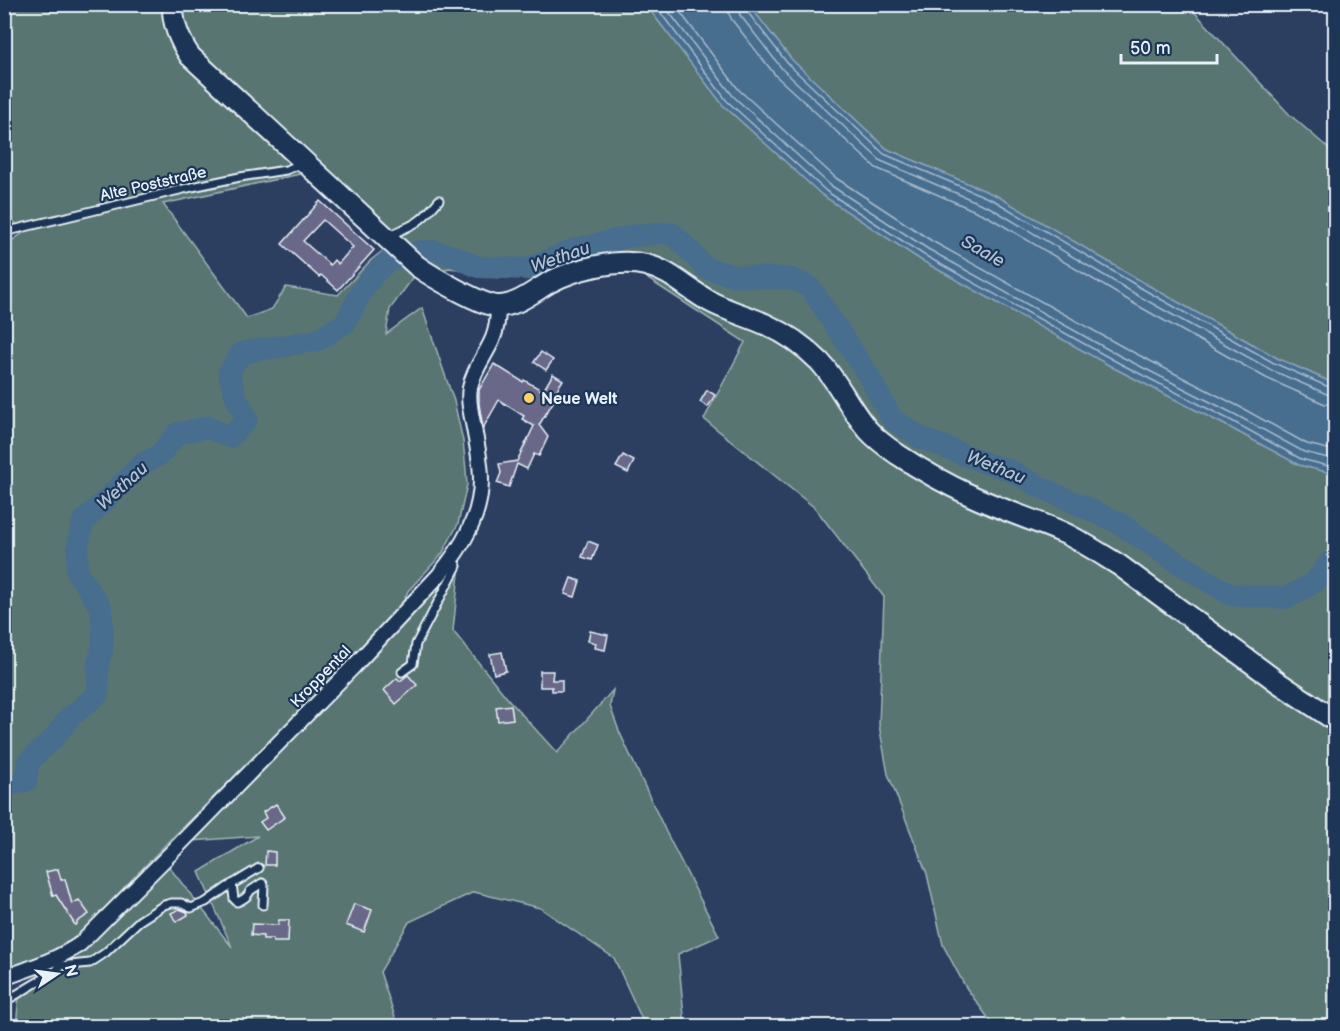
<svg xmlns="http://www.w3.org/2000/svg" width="1340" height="1031" viewBox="0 0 1340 1031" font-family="'Balsamiq Sans',sans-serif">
  <rect width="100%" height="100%" fill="#2c3f61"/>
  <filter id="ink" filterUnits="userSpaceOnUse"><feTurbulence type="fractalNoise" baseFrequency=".0167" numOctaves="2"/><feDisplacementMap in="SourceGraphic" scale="12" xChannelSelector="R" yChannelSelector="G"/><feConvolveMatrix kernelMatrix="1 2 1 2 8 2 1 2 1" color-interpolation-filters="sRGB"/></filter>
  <g filter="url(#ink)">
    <!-- green -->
    <g fill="#597572" stroke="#a0b3b5" stroke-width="1.5" fill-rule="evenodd">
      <path d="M5 5H646L723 105 822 195 921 260 1114 368 1229 427 1299 465 1335 474V1026H994L965 986 943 945 927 874 888 774 879 725 884 597 815 508 704 419 745 342 648 279 638 259 543 277 489 274 450 268 415 275 390 309 386 334 422 308 454 401 463 441 466 470 467 485 458 524 442 554 408 591 402 605 348 661 277 735 167 843 75 939 53 951 5 969 4 246 23 233 5 210ZM323 169 399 238 371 260 338 295 286 287 272 309 247 318 163 204Z"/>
      <path d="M749 5H1188L1289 114 1335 154V384L1277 358 1144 283 997 196 887 149 792 60Z"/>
      <path d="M461 554 453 631 508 699 557 753 613 690 610 706 619 731 666 832 719 936 678 954 685 1026H645L614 958 540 908 474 892 409 922 380 972 398 1026H16L19 995 47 969 72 958 84 950 131 904 162 858 232 947 199 872 258 836 190 841 359 671 415 612 445 580 458 563Z"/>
    </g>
    <!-- water -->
    <path fill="#476d8f" stroke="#87a2b9" stroke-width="1.5" d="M646 5H749L792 60 887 149 997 196 1144 283 1277 358 1335 384V474L1299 465 1229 427 1114 368 921 260 822 195 723 105Z"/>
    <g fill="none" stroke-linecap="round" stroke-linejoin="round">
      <!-- shore -->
      <g stroke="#a8bcce" stroke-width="1.5">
        <path d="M654 4 727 101 826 191 924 255 1117 362 1232 421 1301 459 1336 468"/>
        <path d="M663 4 733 96 830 185 928 249 1120 356 1236 415 1304 452 1336 460"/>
        <path d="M674 4 739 90 836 178 932 241 1125 348 1240 407 1307 444 1336 451"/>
        <path d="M728 4 729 14 732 20 776 76 876 168 987 216 1133 303 1266 378 1325 404 1336 405"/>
        <path d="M737 4 740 15 783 70 881 161 991 208 1137 295 1271 370 1329 395 1336 396"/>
        <path d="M745 4 746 10 788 64 884 154 995 201 1141 288 1274 363 1331 388 1336 389"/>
      </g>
      <!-- river -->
      <path stroke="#476d8f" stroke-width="22" d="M4 783 8 785 26 781 29 761 54 738 69 718 98 694V663L102 650 103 630 101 608 77 572 78 545 83 522 142 464 158 456 178 433 207 427 230 437 247 419 236 397 229 373 241 353 318 340 345 323 360 294 374 274 388 261 421 251H435L453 256 478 267 527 269 575 249 632 236 659 233 673 234 706 268 734 276 792 279 810 287 868 375 892 419 921 438 985 463 1009 470 1042 488 1117 522 1174 560 1231 595 1287 598 1315 582 1331 561 1336 558"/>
    </g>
    <!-- building -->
    <g fill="#6a6788" stroke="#e8f1f8" stroke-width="1.5" fill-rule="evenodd">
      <path d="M320 201 374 250 338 290 321 275 319 277 282 244ZM323 220 353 247 338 264 334 260 330 265 303 241Z"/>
      <path d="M541 352 553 360 546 370 534 362Z"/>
      <path d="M494 364 523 382 524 380 543 391 553 374 563 380 552 397 555 399 539 425 548 437 539 456 534 454 527 469 517 464 509 487 497 483 501 473 499 464 517 461 534 426 522 419 524 416 499 400 483 428 479 404V390Z"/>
      <path d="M707 390 715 395 708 407 700 402Z"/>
      <path d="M623 455 634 461 628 473 616 467Z"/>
      <path d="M588 541 598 545 592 560 582 557Z"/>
      <path d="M571 578 580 581 575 597 565 594Z"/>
      <path d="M590 631 608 635 605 650 595 648 596 643 588 641Z"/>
      <path d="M502 652 506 671 494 674 490 654Z"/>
      <path d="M540 671H553L552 680H562V691H552V687H540Z"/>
      <path d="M408 675 417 685 396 704 384 690 397 678 400 681Z"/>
      <path d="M511 705 513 719 498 721 496 707Z"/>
      <path d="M276 804 285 817 266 830 260 822 266 818 263 812Z"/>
      <path d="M266 851 275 852V865H265Z"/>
      <path d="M58 869 61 880 65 879 72 904 79 900 89 914 77 922V924L75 925 56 895 53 896 46 872Z"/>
      <path d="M354 904 372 910 364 932 346 925Z"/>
      <path d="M179 909 187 912 188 915 176 922 171 913Z"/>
      <path d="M279 920H289L288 942H273V939H263V936L251 935 252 924 278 925Z"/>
    </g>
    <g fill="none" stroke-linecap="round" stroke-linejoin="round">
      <!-- service casing -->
      <g stroke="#e8f1f8" stroke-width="11">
        <g id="service">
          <path d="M4 232 192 187 240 177 286 170 296 166 301 161"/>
          <path d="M390 237C398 230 408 228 417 222 426 216 432 208 439 200"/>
          <path d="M402 672 413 664 416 644 457 566 452 559"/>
          <path d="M232 884 234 899 237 902C243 900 248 897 250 891L262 883 264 885 263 905"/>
          <path d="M60 966 90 963 105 953 139 921 164 905 171 903H181L191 908 206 902 226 888 259 868"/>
          <path d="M4 1002 56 971 60 966 59 963"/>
        </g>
      </g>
      <!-- minor casing -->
      <g stroke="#e8f1f8" stroke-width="18">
        <path id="minor" d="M4 978C30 968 57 960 80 944L172 852 354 666 439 575C462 547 481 517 481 480 481 464 478 449 475 434 473 420 467 402 470 388 473 370 486 355 493 338 497 328 498 317 498 307"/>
      </g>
      <!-- secondary casing -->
      <g stroke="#e8f1f8" stroke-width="24">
        <path id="secondary" d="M173 4C172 24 179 40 190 56L417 266C431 276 481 305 497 306 516 307 534 291 550 282 575 269 618 258 646 265 671 271 687 289 709 301 727 311 748 316 767 325 787 334 804 346 819 361 839 382 850 410 869 431 877 440 887 447 897 454 921 470 946 484 972 496 1002 510 1034 520 1064 533 1083 542 1101 554 1119 565L1279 683 1336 721"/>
      </g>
      <!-- service -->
      <use href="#service" stroke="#1d3557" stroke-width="7"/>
      <!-- minor -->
      <use href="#minor" stroke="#1d3557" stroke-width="14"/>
      <!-- secondary -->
      <use href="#secondary" stroke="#1d3557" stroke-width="20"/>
    </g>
  </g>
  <!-- markers -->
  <circle fill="#ffd166" stroke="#1d3557" stroke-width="2" cx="529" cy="398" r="6"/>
  <g text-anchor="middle" stroke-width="4.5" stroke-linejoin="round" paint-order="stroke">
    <!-- street labels -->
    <g font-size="16" fill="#e8f1f8" stroke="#1d3557">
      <text transform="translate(153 183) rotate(-13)" y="6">Alte Poststraße</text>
      <text transform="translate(320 676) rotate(-46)" y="6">Kroppental</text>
    </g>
    <!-- poi labels -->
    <g font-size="16" font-weight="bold" fill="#e8f1f8" stroke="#1d3557" text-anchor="start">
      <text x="541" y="404">Neue Welt</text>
    </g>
    <!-- water labels -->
    <g font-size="18" font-style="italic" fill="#b0c3d3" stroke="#1d3557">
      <text transform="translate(983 251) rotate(29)" y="6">Saale</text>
      <text transform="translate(560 257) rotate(-19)" y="6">Wethau</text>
      <text transform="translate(996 467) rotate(22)" y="6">Wethau</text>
      <text transform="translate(122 486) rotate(-42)" y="6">Wethau</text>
    </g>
  </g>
  <!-- margin -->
  <rect width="1340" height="1031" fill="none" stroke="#1d3557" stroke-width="24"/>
  <rect x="12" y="12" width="1316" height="1007" fill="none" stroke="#e8f1f8" stroke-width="2" filter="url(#ink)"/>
  <!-- north arrow -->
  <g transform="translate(57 974) rotate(77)" stroke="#1d3557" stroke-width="4.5" paint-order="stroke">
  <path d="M0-4.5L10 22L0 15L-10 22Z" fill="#e8f1f8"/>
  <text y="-9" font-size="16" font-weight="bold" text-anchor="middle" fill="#e8f1f8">N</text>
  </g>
  <!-- scale -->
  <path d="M1121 54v9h96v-9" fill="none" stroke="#e8f1f8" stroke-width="3"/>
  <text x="1130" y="54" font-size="18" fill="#e8f1f8" stroke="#1d3557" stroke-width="4.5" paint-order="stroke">50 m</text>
</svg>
